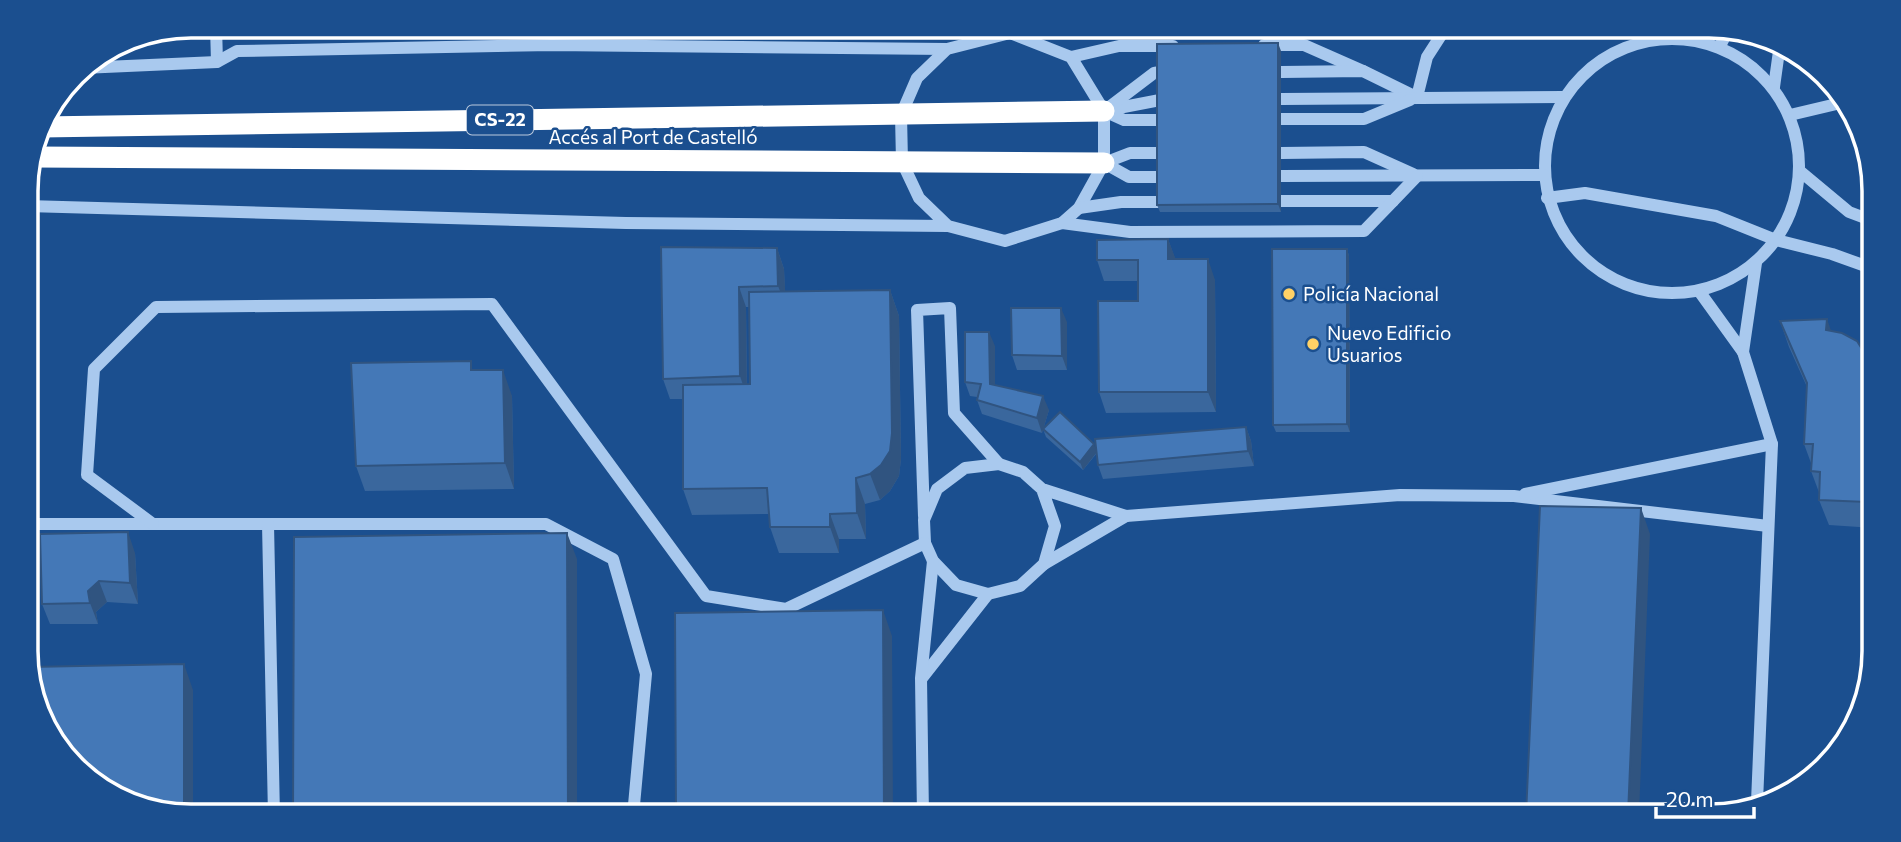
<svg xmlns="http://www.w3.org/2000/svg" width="1901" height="842" viewBox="0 0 1901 842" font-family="Commissioner,sans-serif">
  <rect width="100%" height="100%" fill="#1b4f8f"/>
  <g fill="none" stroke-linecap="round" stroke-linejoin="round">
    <!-- minor -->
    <g stroke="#a9c9ee" stroke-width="12">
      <path d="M216 26 217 62"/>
      <circle cx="1672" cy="166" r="127"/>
      <path d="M1264 45H1304L1363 71"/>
      <path d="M1720 46 1728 30"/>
      <path d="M1071 57 1119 46H1173"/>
      <path d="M82 68 217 62 237 51 552 45 947 49"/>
      <path d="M1281 72 1363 71 1414 96"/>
      <path d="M1774 87 1780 44"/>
      <path d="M1417 97 1427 57 1447 26"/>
      <path d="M1281 99 1563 97"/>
      <path d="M1108 110 1160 100"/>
      <path d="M1104 111 1154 73 1160 72"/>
      <path d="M1104 111 1124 120H1160"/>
      <path d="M1790 115 1845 102"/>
      <path d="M1281 119H1364L1410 100"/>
      <path d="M1281 153 1364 152 1413 174"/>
      <path d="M1104 163 1129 177H1160"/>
      <path d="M1104 163 1130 153H1160"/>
      <path d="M1801 172 1849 212 1873 221"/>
      <path d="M1281 176 1544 175"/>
      <path d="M1547 198 1585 193 1716 216 1776 240 1832 254 1874 269"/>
      <path d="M1281 201H1393L1417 176"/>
      <path d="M27 206 626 223 948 226 1005 241 1062 223 1079 208 1104 163V111L1071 57 1010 33 947 49 917 78 901 115 902 162 919 198 948 226"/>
      <path d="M1079 208 1121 202H1160"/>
      <path d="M1062 223 1130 232 1364 231 1393 201"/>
      <path d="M1699 291 1743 352 1772 444 1757 802"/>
      <path d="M1743 352 1756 263"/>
      <path d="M1042 489 1055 526 1044 564 1020 586 988 594 956 585 933 561 925 543 924 520 937 489 965 468 999 464 1023 472 1042 489 1126 516 1400 495 1514 496 1768 526"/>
      <path d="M1525 494 1772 444"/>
      <path d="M924 516 917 310 950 308 954 413 999 464"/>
      <path d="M27 524H546L613 559 646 674 633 816"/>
      <path d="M153 524 87 475 94 369 156 307 492 304 706 596 786 609 925 543"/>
      <path d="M268 524 274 816"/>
      <path d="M1044 564 1126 516"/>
      <path d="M922 678 988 594"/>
      <path d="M923 816 921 678 933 561"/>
    </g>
    <!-- highway -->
    <g stroke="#fff" stroke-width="21">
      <path d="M41 127 1104 111"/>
      <path d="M33 157 1104 163"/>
    </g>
  </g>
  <!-- wall -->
  <g fill="#3a679d" fill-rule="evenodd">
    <path d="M1281 51V212H1160L1157 205Z"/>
    <path d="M1168 239 1175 259 1215 280 1216 412 1106 413 1099 392 1138 301V281H1104L1097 260Z"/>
    <path d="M661 247 777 248 784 269 785 291 890 290 899 316 901 459 899 476 890 491 880 500 865 504 866 539H839V553H779L770 527 769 514 692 515 683 489V399H670L663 379ZM746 307H750V384H747Z"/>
    <path d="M1347 249 1349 256 1350 432H1276L1273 425Z"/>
    <path d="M1780 321 1831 331 1874 375V528L1829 525 1819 500 1820 495 1811 471V463L1804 444 1807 387 1789 347Z"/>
    <path d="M1067 322V370H1017L1012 355Z"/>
    <path d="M995 346V385L1049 410 1042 433 982 414 977 400V397L970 396 965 382Z"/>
    <path d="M474 370 512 396 514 489 365 491 356 466Z"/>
    <path d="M1246 427 1251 441 1254 466 1103 479 1098 465 1097 453 1083 470 1046 437 1043 429 1096 449Z"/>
    <path d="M135 553 138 604 107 602 96 612 98 624H50L42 604Z"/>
  </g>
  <!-- shaded-wall -->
  <g fill="#305480">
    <path d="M1278 43 1281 51V212L1278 204Z"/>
    <path d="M1168 239 1176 260 1168 259Z"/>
    <path d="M777 248 784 269 786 306 778 286Z"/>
    <path d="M1347 249 1349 256 1350 432 1347 424Z"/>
    <path d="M1208 259 1215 280 1216 412 1208 392Z"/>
    <path d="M739 287 746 307 747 397 740 376Z"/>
    <path d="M890 290 899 316 901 459 899 476 890 491 880 500 870 474Z"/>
    <path d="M1061 308 1067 322V370L1062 356Z"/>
    <path d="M1827 319 1836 345 1826 330Z"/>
    <path d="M989 332 995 346V398L990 384Z"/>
    <path d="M503 370 512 396 514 489 505 463Z"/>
    <path d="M1043 396 1049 410 1042 433 1037 418Z"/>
    <path d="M1246 427 1251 441 1254 466 1248 451Z"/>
    <path d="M1094 444 1097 452 1083 470 1080 462Z"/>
    <path d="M1869 463 1874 478V522L1867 502Z"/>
    <path d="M856 478 865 504 866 539 857 513Z"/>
    <path d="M1641 508 1650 534 1639 815H1628Z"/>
    <path d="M830 514 839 539V553L830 527Z"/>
    <path d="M128 532 135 553 138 604 130 583Z"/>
    <path d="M567 533 577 559V816H568Z"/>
    <path d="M99 581 107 602 96 612 98 624 90 603 88 591Z"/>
    <path d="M883 610 892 636 893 816H884Z"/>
    <path d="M184 664 193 690V816L184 814Z"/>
  </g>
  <!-- building -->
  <g fill="#4478b7" stroke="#305480" stroke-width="2">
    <path d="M1278 43V204L1157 205V44Z"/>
    <path d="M1168 239V259H1208V392H1099L1098 301H1138V260H1097V240Z"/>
    <path d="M661 247 777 248 778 286 739 287 740 376 663 379Z"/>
    <path d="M1272 249H1347V424L1273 425Z"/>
    <path d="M890 290 892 433 890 451 881 465 870 474 856 478 857 513 830 514V527H770L767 488 683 489V385L750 384 749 292Z"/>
    <path d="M1011 308H1061L1062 356 1012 355Z"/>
    <path d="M1827 319 1826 330 1842 333 1857 341 1867 357 1874 375 1873 426H1874V464L1869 463 1867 502 1819 500 1820 472 1811 471 1813 444H1804L1807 383 1780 321Z"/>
    <path d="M965 332H989L990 384 1043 396 1037 418 977 400 981 384 965 382Z"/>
    <path d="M471 361V370H503L505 463 356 466 351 363Z"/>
    <path d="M1060 412 1094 444 1080 462 1043 429Z"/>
    <path d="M1246 427 1248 451 1098 465 1095 439Z"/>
    <path d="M1540 506 1641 508 1628 815H1526Z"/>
    <path d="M128 532 130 583 99 581 88 591 90 603 42 604 40 534Z"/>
    <path d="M567 533 568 816H293L294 537Z"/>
    <path d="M883 610 884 816H676L675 613Z"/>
    <path d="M184 664V814L129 803 61 751 28 672V667Z"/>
  </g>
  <!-- markers -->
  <g fill="#ffd166" stroke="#1b4f8f" stroke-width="2.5">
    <circle cx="1289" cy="294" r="7"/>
    <circle cx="1313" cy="344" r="7"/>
  </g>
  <g text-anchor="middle" stroke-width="5" stroke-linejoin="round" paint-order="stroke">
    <!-- shield labels -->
    <rect fill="#1b4f8f" stroke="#bbcadd" stroke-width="2" x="467" y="105.5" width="66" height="29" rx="5"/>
    <g font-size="18" font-weight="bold" fill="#fff">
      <text x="500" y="126">CS-22</text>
    </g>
    <!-- street labels -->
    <g font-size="19" fill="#fff" stroke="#1b4f8f">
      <text x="653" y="144">Accés al Port de Castelló</text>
    </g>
    <!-- poi labels -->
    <g font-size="19" fill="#fff" stroke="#1b4f8f" text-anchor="start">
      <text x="1303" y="301">Policía Nacional</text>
      <text x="1327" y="340">Nuevo Edificio<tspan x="1327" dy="22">Usuarios</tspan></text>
    </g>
  </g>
  <!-- crop -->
  <path d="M0 0H1901V842H0ZM191 38H1709A153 153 0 0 1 1862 191V651A153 153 0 0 1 1709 804H191A153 153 0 0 1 38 651V191A153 153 0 0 1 191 38Z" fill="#1b4f8f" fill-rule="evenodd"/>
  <path fill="none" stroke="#fff" stroke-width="3.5" d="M191 38H1709A153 153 0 0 1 1862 191V651A153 153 0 0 1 1709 804H191A153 153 0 0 1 38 651V191A153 153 0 0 1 191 38Z"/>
  <!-- scale -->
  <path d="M1656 807v10h98v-10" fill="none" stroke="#ffffff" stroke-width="3.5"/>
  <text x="1666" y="807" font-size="21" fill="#ffffff" stroke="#1b4f8f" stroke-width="5" paint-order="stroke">20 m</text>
</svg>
